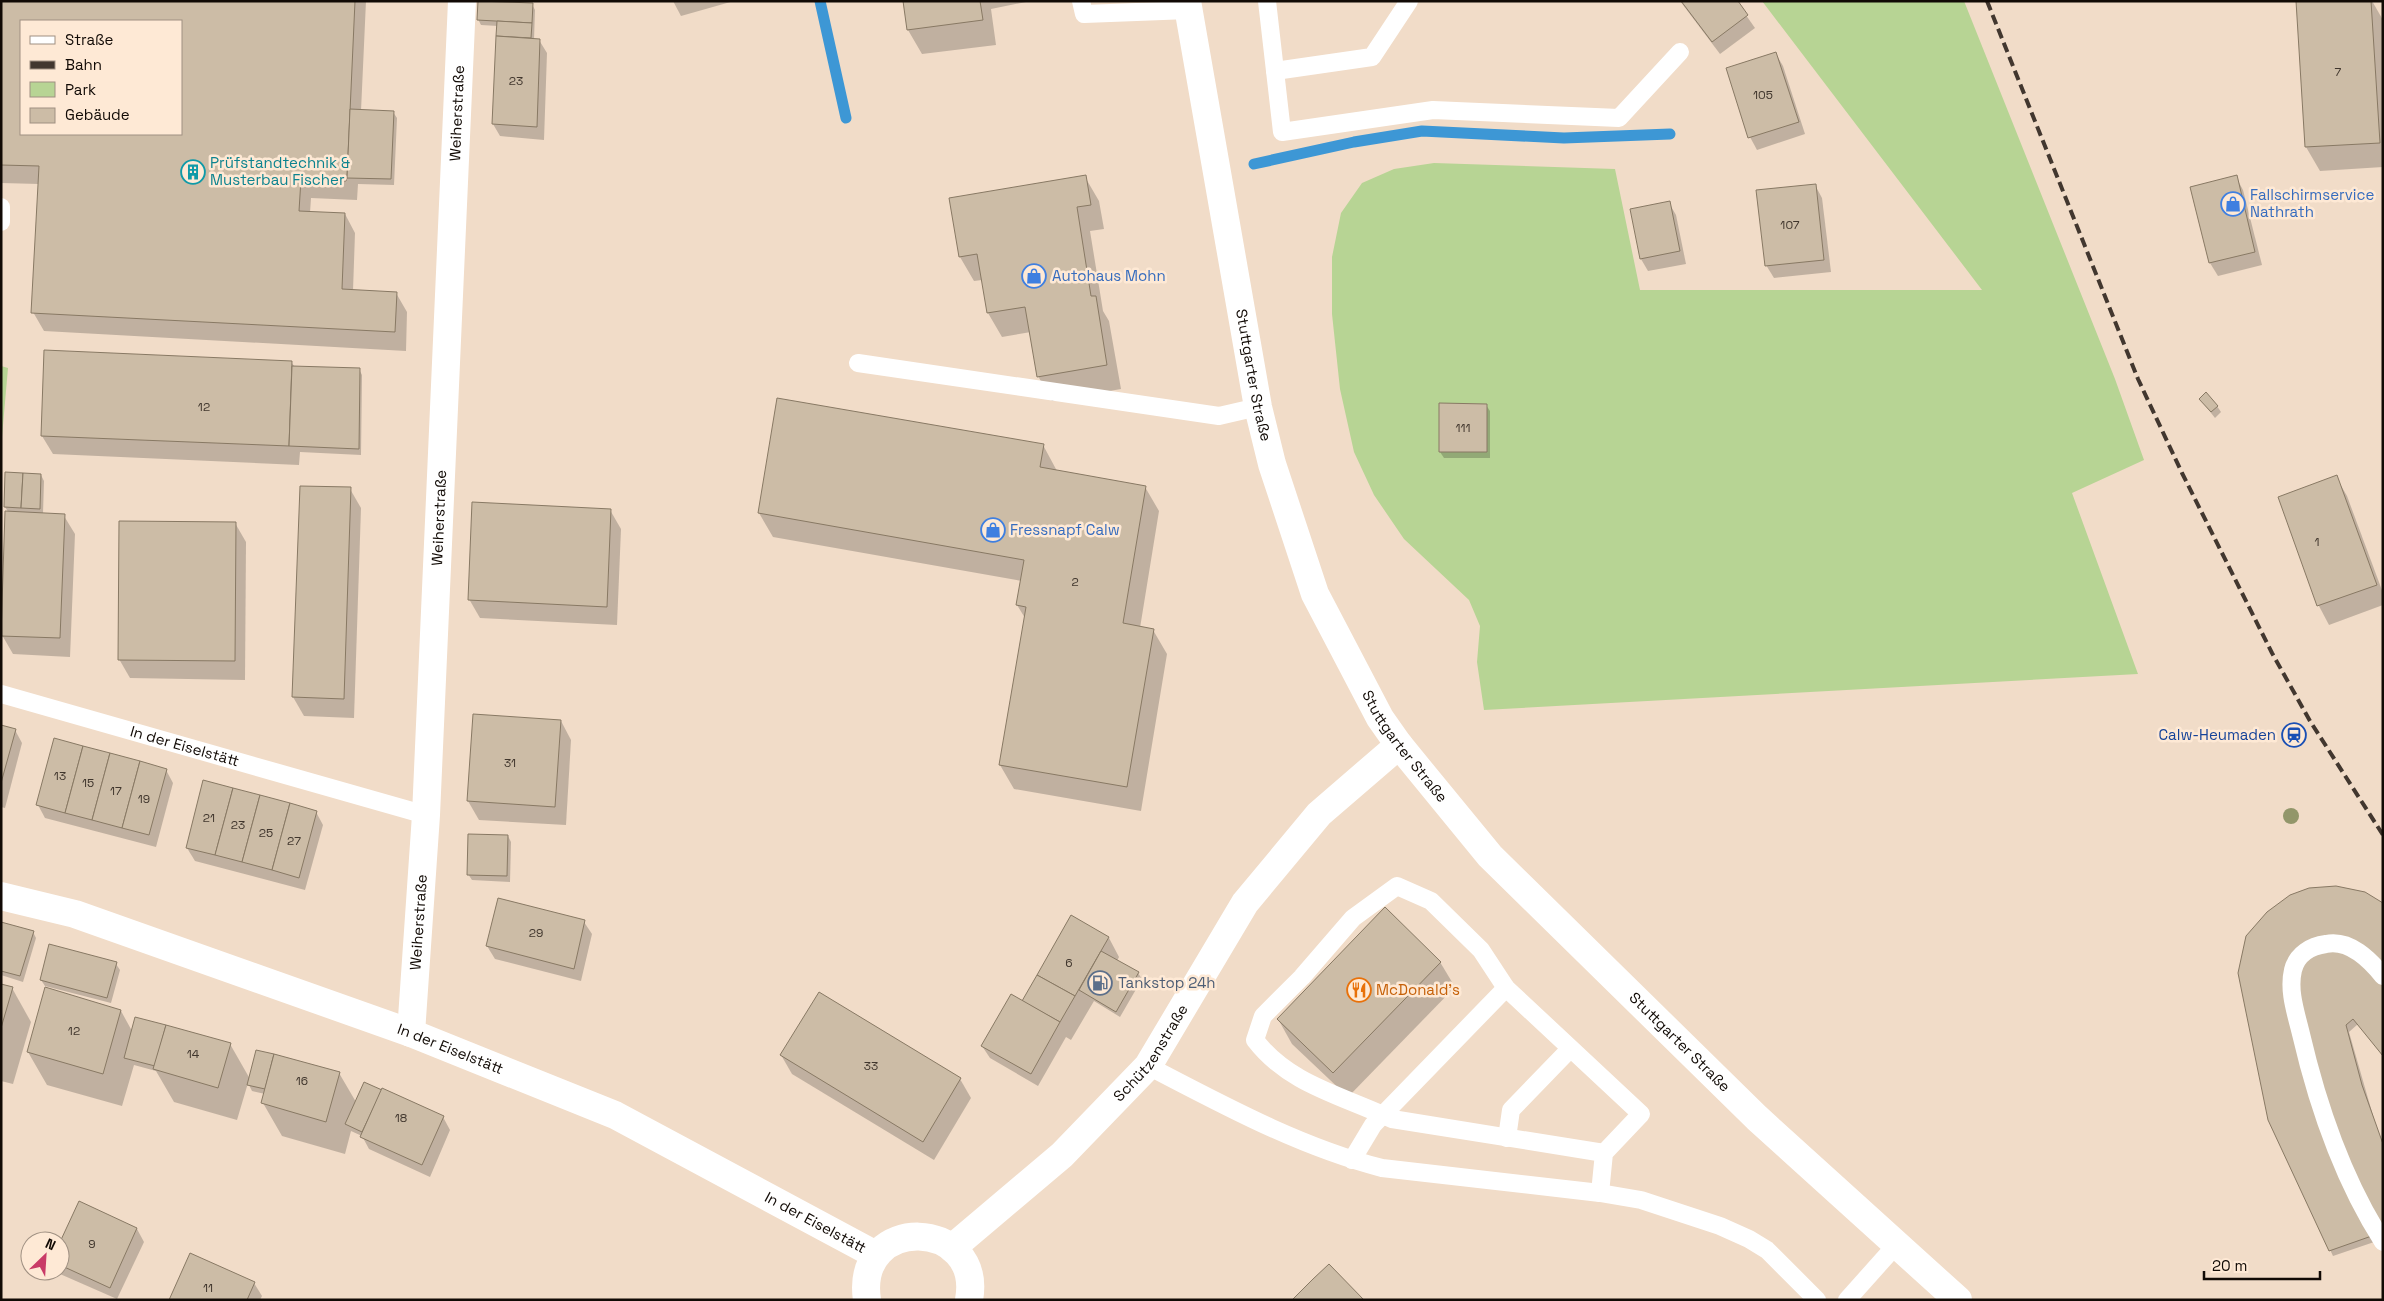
<svg xmlns="http://www.w3.org/2000/svg" width="2384" height="1301" viewBox="0 0 2384 1301" font-family="'Space Grotesk',sans-serif">
  <rect width="100%" height="100%" fill="#f1dcc8"/>
  <!-- green -->
  <g fill="#b7d494">
    <path d="M1762 1H1964L2115 379 2144 460 2072 493 2138 674 1484 710 1477 662 1480 626 1469 600 1404 539 1374 495 1354 452 1340 389 1332 314V257L1341 213 1362 183 1394 169 1434 163 1615 169 1640 290H1982Z"/>
    <path d="M1 366 8 368 1 448Z"/>
  </g>
  <!-- shadow -->
  <g fill="#0003" fill-rule="evenodd">
    <path d="M1 1H366L361 111 393 112 397 118 394 185 358 184 357 200 311 198 310 213 345 214 355 233 353 291 396 293 407 312 406 351 44 331 33 312 39 184 1 183ZM21 21H181V134H21Z"/>
    <path d="M484 1 532 4 535 10 534 40H539L547 53 544 140 500 136 493 124 498 26 481 25 478 19Z"/>
    <path d="M673 1H734L681 16Z"/>
    <path d="M904 1H1031L991 9 996 45 922 54 908 30Z"/>
    <path d="M1680 1H1736L1755 28 1720 54Z"/>
    <path d="M2320 1H2372L2383 20V167L2320 171 2306 147Z"/>
    <path d="M1776 54 1783 66 1805 134 1757 150 1750 137Z"/>
    <path d="M1085 177 1099 201 1104 229 1090 231 1103 311 1109 321 1121 389 1052 401 1038 376 1031 332 1002 337 988 313 982 280 974 281 960 257 950 199Z"/>
    <path d="M2236 177 2243 190 2262 265 2218 276 2210 263 2192 187Z"/>
    <path d="M1815 185 1822 198 1831 272 1774 278 1766 265Z"/>
    <path d="M1669 203 1676 215 1686 264 1648 271 1641 259Z"/>
    <path d="M291 362 295 367 359 369 362 375 361 455 300 452 299 465 53 454 42 436Z"/>
    <path d="M2200 399 2217 406 2221 412 2215 418Z"/>
    <path d="M1486 405 1490 411V458H1444L1440 452Z"/>
    <path d="M1043 445 1057 471 1145 487 1159 511 1140 628 1153 630 1167 654 1141 811 1014 789 1000 765 1025 618 1017 605 1022 581 773 537 759 513Z"/>
    <path d="M41 475 44 481 43 514 64 516 75 534 70 657 13 654 2 635 9 513 5 507Z"/>
    <path d="M2336 477 2347 496 2383 593V605L2329 625 2319 606 2279 498Z"/>
    <path d="M350 489 361 508 354 718 304 716 293 697Z"/>
    <path d="M610 510 621 529 617 625 480 618 469 599Z"/>
    <path d="M235 523 246 542 245 680 130 678 119 659Z"/>
    <path d="M561 721 571 740 566 825 479 820 468 801Z"/>
    <path d="M1 727 15 730 22 743 5 808 1 807Z"/>
    <path d="M166 770 173 783 156 847 45 818 38 805Z"/>
    <path d="M316 812 323 825 305 890 195 861 187 848Z"/>
    <path d="M508 836 511 842 510 882 472 880 468 874Z"/>
    <path d="M2383 905V1056L2358 1024 2349 1032 2380 1140 2383 1239 2333 1256 2269 1120Z"/>
    <path d="M584 922 592 934 581 981 495 959 487 946Z"/>
    <path d="M1 923 33 932 36 938 23 982 1 975Z"/>
    <path d="M1109 938 1119 957 1117 961 1138 973 1142 979 1120 1017 1094 1001 1071 1040 1066 1037 1038 1086 990 1058 982 1046 1023 1002Z"/>
    <path d="M1440 962 1455 987 1348 1097 1292 1044 1278 1019Z"/>
    <path d="M116 964 120 970 111 1003 45 986 41 980Z"/>
    <path d="M1 985 12 988 31 1022 13 1084 1 1081Z"/>
    <path d="M121 1011 132 1031 230 1044 250 1079 339 1073 356 1102 443 1117 450 1130 430 1177 369 1149 362 1136 351 1131 345 1154 282 1136 263 1103 265 1094 252 1091 248 1083 237 1120 174 1102 156 1071 134 1065 122 1106 47 1085 28 1052Z"/>
    <path d="M781 1055 960 1079 971 1098 934 1160 792 1074Z"/>
    <path d="M79 1203 137 1229 144 1242 117 1299 60 1274 58 1271 60 1245Z"/>
    <path d="M254 1283 262 1296 260 1300H170Z"/>
  </g>
  <g fill="none" stroke-linecap="round" stroke-linejoin="round">
    <!-- stream -->
    <g stroke="#3d97d5" stroke-width="11">
      <path d="M820 1 846 118"/>
      <path d="M1254 164 1354 142 1422 131 1564 138 1670 134"/>
    </g>
  </g>
  <!-- building -->
  <g fill="#ccbca6" stroke="#887964" fill-rule="evenodd">
    <path d="M1 1H355L347 178 346 181 301 179 299 211 345 213 342 289 397 292 395 332 31 313 39 166 1 165ZM21 21H181V134H21Z"/>
    <path d="M478 1 533 3 532 23 477 20Z"/>
    <path d="M903 1H980L983 20 907 30Z"/>
    <path d="M1681 1H1738L1748 15 1712 42Z"/>
    <path d="M2296 1H2371L2380 143 2305 147Z"/>
    <path d="M497 21 532 23 531 38 496 36Z"/>
    <path d="M496 36 540 39 537 127 492 124Z"/>
    <path d="M1776 52 1799 122 1748 138 1726 68Z"/>
    <path d="M350 109 394 111 391 179 347 178Z"/>
    <path d="M1086 175 1091 205 1077 207 1091 296H1096L1107 365 1037 377 1025 307 987 313 977 254 959 257 949 198Z"/>
    <path d="M2237 175 2255 252 2209 263 2190 187Z"/>
    <path d="M1816 184 1824 260 1765 266 1756 190Z"/>
    <path d="M1670 201 1680 251 1640 259 1630 209Z"/>
    <path d="M44 350 292 361 289 446 41 436Z"/>
    <path d="M292 366 360 368 359 449 289 446Z"/>
    <path d="M2206 392 2218 406 2211 412 2199 399Z"/>
    <path d="M777 398 1044 444 1040 467 1146 486 1123 623 1154 629 1127 787 999 765 1026 607 1016 605 1024 560 758 513Z"/>
    <path d="M1439 403 1487 404V452H1439Z"/>
    <path d="M5 472 23 473 21 508 4 507Z"/>
    <path d="M23 473 41 474 40 509 21 508Z"/>
    <path d="M2337 475 2377 585 2317 606 2278 497Z"/>
    <path d="M300 486 351 487 344 699 292 697Z"/>
    <path d="M472 502 611 509 607 607 468 600Z"/>
    <path d="M5 511 65 514 60 638 1 636Z"/>
    <path d="M119 521 236 522 235 661 118 660Z"/>
    <path d="M473 714 561 720 555 807 467 801Z"/>
    <path d="M1 725 16 729 1 783Z"/>
    <path d="M54 738 83 746 65 813 36 805Z"/>
    <path d="M83 746 110 753 92 820 65 813Z"/>
    <path d="M110 753 140 761 122 828 92 820Z"/>
    <path d="M140 761 167 769 149 835 122 828Z"/>
    <path d="M203 780 233 788 215 855 186 848Z"/>
    <path d="M233 788 260 795 242 862 215 855Z"/>
    <path d="M260 795 290 803 272 870 242 862Z"/>
    <path d="M290 803 317 811 299 878 272 870Z"/>
    <path d="M468 834 508 835 507 876 467 875Z"/>
    <path d="M2336 886 2365 892 2383 903V1056L2353 1019 2346 1025 2362 1085 2383 1144V1232L2329 1251 2268 1120 2238 973 2246 936 2267 912 2290 895 2309 888Z"/>
    <path d="M498 898 585 920 574 969 486 946Z"/>
    <path d="M1385 907 1441 962 1333 1073 1277 1019Z"/>
    <path d="M1071 915 1109 937 1075 996 1037 975Z"/>
    <path d="M1 922 34 931 20 976 1 971Z"/>
    <path d="M49 944 117 962 107 998 40 980Z"/>
    <path d="M1101 951 1139 972 1116 1012 1079 990Z"/>
    <path d="M1037 975 1075 996 1060 1022 1022 1001Z"/>
    <path d="M1 984 13 987 1 1028Z"/>
    <path d="M45 987 121 1010 103 1074 27 1052Z"/>
    <path d="M819 992 961 1078 923 1142 780 1055Z"/>
    <path d="M1011 994 1060 1022 1031 1074 981 1046Z"/>
    <path d="M135 1017 166 1025 155 1066 124 1058Z"/>
    <path d="M166 1025 231 1043 218 1088 153 1069Z"/>
    <path d="M256 1050 274 1054 265 1089 247 1085Z"/>
    <path d="M274 1054 340 1072 326 1122 261 1103Z"/>
    <path d="M364 1082 382 1090 362 1132 345 1124Z"/>
    <path d="M382 1088 444 1116 422 1165 360 1137Z"/>
    <path d="M79 1201 137 1228 110 1288 60 1265V1242Z"/>
    <path d="M190 1253 255 1282 247 1300H169Z"/>
    <path d="M1329 1264 1364 1300H1292L1313 1279Z"/>
  </g>
  <g fill="none" stroke-linecap="round" stroke-linejoin="round">
    <!-- lane -->
    <g stroke="#fff" stroke-width="18">
      <path d="M1081 1 1084 14 1189 10"/>
      <path d="M1267 1 1282 132 1433 110 1619 118 1680 52"/>
      <path d="M1275 71 1372 57 1409 1"/>
      <path d="M1 207V222"/>
      <path d="M858 363 1219 416 1258 407"/>
      <path id="s1" d="M1 694 426 815"/>
      <path d="M2383 976C2370 960 2350 939 2326 944 2311 946 2297 954 2293 970 2288 991 2296 1013 2301 1034 2318 1107 2342 1178 2383 1242"/>
      <path d="M1148 1066C1223 1105 1300 1147 1382 1168L1600 1193 1641 1200 1720 1226 1749 1239 1767 1250 1817 1300"/>
      <path d="M1507 1138 1511 1110 1570 1049"/>
      <path d="M1352 1160 1373 1125 1506 988"/>
      <path d="M1600 1193 1604 1153 1641 1114 1506 988 1481 950 1431 901 1397 886 1353 918 1302 977 1263 1016 1255 1040C1287 1082 1336 1094 1383 1115L1392 1119 1604 1153"/>
      <path d="M1847 1300 1897 1244"/>
    </g>
    <!-- street -->
    <g stroke="#fff" stroke-width="28">
      <path id="s2" d="M1 896 75 914 411 1033 615 1115 876 1255"/>
      <path id="s3" d="M411 1033 426 815 462 1"/>
      <path id="s4" d="M952 1248 1062 1155 1148 1066 1245 903 1319 814 1399 745"/>
      <path d="M867 1300C854 1213 984 1218 969 1300"/>
    </g>
    <!-- primary -->
    <path stroke="#fff" stroke-width="28" id="s5" d="M1187 1 1258 407 1272 464 1315 594 1380 718 1399 745 1490 856 1757 1118 1958 1300"/>
    <!-- rail -->
    <path stroke="#42372f" stroke-width="4" stroke-dasharray="10 5" stroke-linecap="butt" d="M1987 1 2138 379 2182 473 2272 653 2310 721 2383 835"/>
  </g>
  <!-- trees -->
  <circle fill="#92966a" cx="2291" cy="816" r="8"/>
  <!-- icons -->
  <defs>
    <g id="building-ring" transform="scale(1.25)"><circle r="9.5" fill="#fee9d5" stroke="#0f9aa8" stroke-width="1.5"/><path d="M-4-6H4V6H1V3H-1V6H-4ZM-2.5-4.3h1.7v1.8h-1.7ZM.8-4.3h1.7v1.8H.8ZM-2.5-1h1.7V.8h-1.7ZM.8-1h1.7V.8H.8Z" fill="#0f9aa8"/></g>
    <g id="shop-ring" transform="scale(1.25)"><circle r="9.5" fill="#fee9d5" stroke="#3f7fe0" stroke-width="1.5"/><path d="M-5-2.5h2.3a2.7 3.5 0 0 1 5.4 0H5L5.5 6h-11ZM-1.5-2.5h3a1.5 2.3 0 0 0-3 0Z" fill="#3f7fe0"/></g>
    <g id="station-ring" transform="scale(1.25)"><circle r="9.5" fill="#fee9d5" stroke="#1a4fb4" stroke-width="1.5"/><path d="M-3-6H3Q5-6 5-4V2Q5 4 3 4L4.5 6H3L1.5 4h-3L-3 6H-4.5L-3 4Q-5 4-5 2V-4Q-5-6-3-6ZM-3.5-4v3h7v-3ZM-3.5 1v1.5H-2V1ZM2 1v1.5H3.5V1Z" fill="#1a4fb4"/></g>
    <g id="fuel-ring" transform="scale(1.25)"><circle r="9.5" fill="#fee9d5" stroke="#5c6f8a" stroke-width="1.5"/><path d="M-5.5-6h7V0h2V4h1.3V-2.5L3-4.5l.8-.8L6-3V5H2.5V1h-1V6h-7ZM-4.2-4.7v3.2H.2V-4.7Z" fill="#5c6f8a"/></g>
    <g id="restaurant-ring" transform="scale(1.25)"><circle r="9.5" fill="#fee9d5" stroke="#e8710a" stroke-width="1.5"/><path d="M-5-6h1v4h1v-4h1v4h1v-4h1v5L-1.5 .5V6h-2V.5L-5-1ZM5-6V6H3V1.5H1.5Q1.5-4 5-6Z" fill="#e8710a"/></g>
  </defs>
  <g fill-rule="evenodd">
    <use href="#building-ring" x="193" y="172"/>
    <use href="#shop-ring" x="2233" y="204"/>
    <use href="#shop-ring" x="1034" y="276"/>
    <use href="#shop-ring" x="993" y="530"/>
    <use href="#station-ring" x="2294" y="735"/>
    <use href="#fuel-ring" x="1100" y="983"/>
    <use href="#restaurant-ring" x="1359" y="990"/>
  </g>
  <g text-anchor="middle" stroke-width="5" stroke-linejoin="round" paint-order="stroke">
    <!-- number labels -->
    <g font-size="12" fill="#40362d">
      <text x="2338" y="76">7</text>
      <text x="516" y="85">23</text>
      <text x="1763" y="99">105</text>
      <text x="1790" y="229">107</text>
      <text x="204" y="411">12</text>
      <text x="1463" y="432">111</text>
      <text x="2317" y="546">1</text>
      <text x="1075" y="586">2</text>
      <text x="510" y="767">31</text>
      <text x="60" y="780">13</text>
      <text x="88" y="787">15</text>
      <text x="116" y="795">17</text>
      <text x="144" y="803">19</text>
      <text x="209" y="822">21</text>
      <text x="238" y="829">23</text>
      <text x="266" y="837">25</text>
      <text x="294" y="845">27</text>
      <text x="536" y="937">29</text>
      <text x="1069" y="967">6</text>
      <text x="74" y="1035">12</text>
      <text x="193" y="1058">14</text>
      <text x="871" y="1070">33</text>
      <text x="302" y="1085">16</text>
      <text x="401" y="1122">18</text>
      <text x="92" y="1248">9</text>
      <text x="208" y="1292">11</text>
    </g>
    <!-- street labels -->
    <g font-size="15" fill="#110a05" stroke="#fee9d5">
      <text dy="5" stroke="none"><textPath href="#s3" startOffset="921">Weiherstraße</textPath></text>
      <text dy="5" stroke="none"><textPath href="#s5" startOffset="380">Stuttgarter Straße</textPath></text>
      <text dy="5" stroke="none"><textPath href="#s3" startOffset="516">Weiherstraße</textPath></text>
      <text dy="5" stroke="none"><textPath href="#s5" startOffset="785">Stuttgarter Straße</textPath></text>
      <text dy="5" stroke="none"><textPath href="#s1" startOffset="191">In der Eiselstätt</textPath></text>
      <text dy="5" stroke="none"><textPath href="#s3" startOffset="111">Weiherstraße</textPath></text>
      <text dy="5" stroke="none"><textPath href="#s5" startOffset="1190">Stuttgarter Straße</textPath></text>
      <text dy="5" stroke="none"><textPath href="#s2" startOffset="475">In der Eiselstätt</textPath></text>
      <text dy="5" stroke="none"><textPath href="#s4" startOffset="280">Schützenstraße</textPath></text>
      <text dy="5" stroke="none"><textPath href="#s2" startOffset="880">In der Eiselstätt</textPath></text>
    </g>
    <!-- culture labels -->
    <g font-size="15" fill="#0d838f" stroke="#fee9d5" text-anchor="start">
      <text x="210" y="168">Prüfstandtechnik &amp;<tspan x="210" dy="17">Musterbau Fischer</tspan></text>
    </g>
    <!-- shop labels -->
    <g font-size="15" fill="#366cbe" stroke="#fee9d5" text-anchor="start">
      <text x="2250" y="200">Fallschirmservice<tspan x="2250" dy="17">Nathrath</tspan></text>
      <text x="1052" y="281">Autohaus Mohn</text>
      <text x="1010" y="535">Fressnapf Calw</text>
    </g>
    <!-- transit labels -->
    <g font-size="15" fill="#164399" stroke="#fee9d5" text-anchor="end">
      <text x="2276" y="740">Calw-Heumaden</text>
    </g>
    <!-- service labels -->
    <g font-size="15" fill="#4e5e75" stroke="#fee9d5" text-anchor="start">
      <text x="1118" y="988">Tankstop 24h</text>
    </g>
    <!-- food labels -->
    <g font-size="15" fill="#c56008" stroke="#fee9d5" text-anchor="start">
      <text x="1376" y="995">McDonald's</text>
    </g>
  </g>
  <!-- border -->
  <rect width="2384" height="1301" fill="none" stroke="#110a05" stroke-width="5"/>
  <!-- legend -->
  <rect x="20" y="20" width="162" height="115" fill="#fee9d5" stroke="#9f9082"/>
  <rect x="30" y="36" width="25" height="8" fill="#ffffff" stroke="#9f9082"/>
  <text x="65" y="45" font-size="15" fill="#110a05">Straße</text>
  <rect x="30" y="61" width="25" height="8" fill="#42372f" stroke="#9f9082"/>
  <text x="65" y="70" font-size="15" fill="#110a05">Bahn</text>
  <rect x="30" y="82" width="25" height="15" fill="#b7d494" stroke="#9f9082"/>
  <text x="65" y="95" font-size="15" fill="#110a05">Park</text>
  <rect x="30" y="108" width="25" height="15" fill="#ccbca6" stroke="#9f9082"/>
  <text x="65" y="120" font-size="15" fill="#110a05">Gebäude</text>
  <!-- north arrow -->
  <g transform="translate(45 1256) rotate(25)"><circle r="24" fill="#fee9d5" stroke="#9f9082"/>
  <path d="M0-4L9 19L0 12L-9 19Z" fill="#c93b67"/>
  <text y="-8" font-size="14" font-weight="bold" text-anchor="middle" fill="#110a05">N</text>
  </g>
  <!-- scale -->
  <path d="M2204 1271v8h116v-8" fill="none" stroke="#110a05" stroke-width="2.5"/>
  <text x="2212" y="1271" font-size="15" fill="#110a05" stroke="#fee9d5" stroke-width="4" paint-order="stroke">20 m</text>
</svg>
